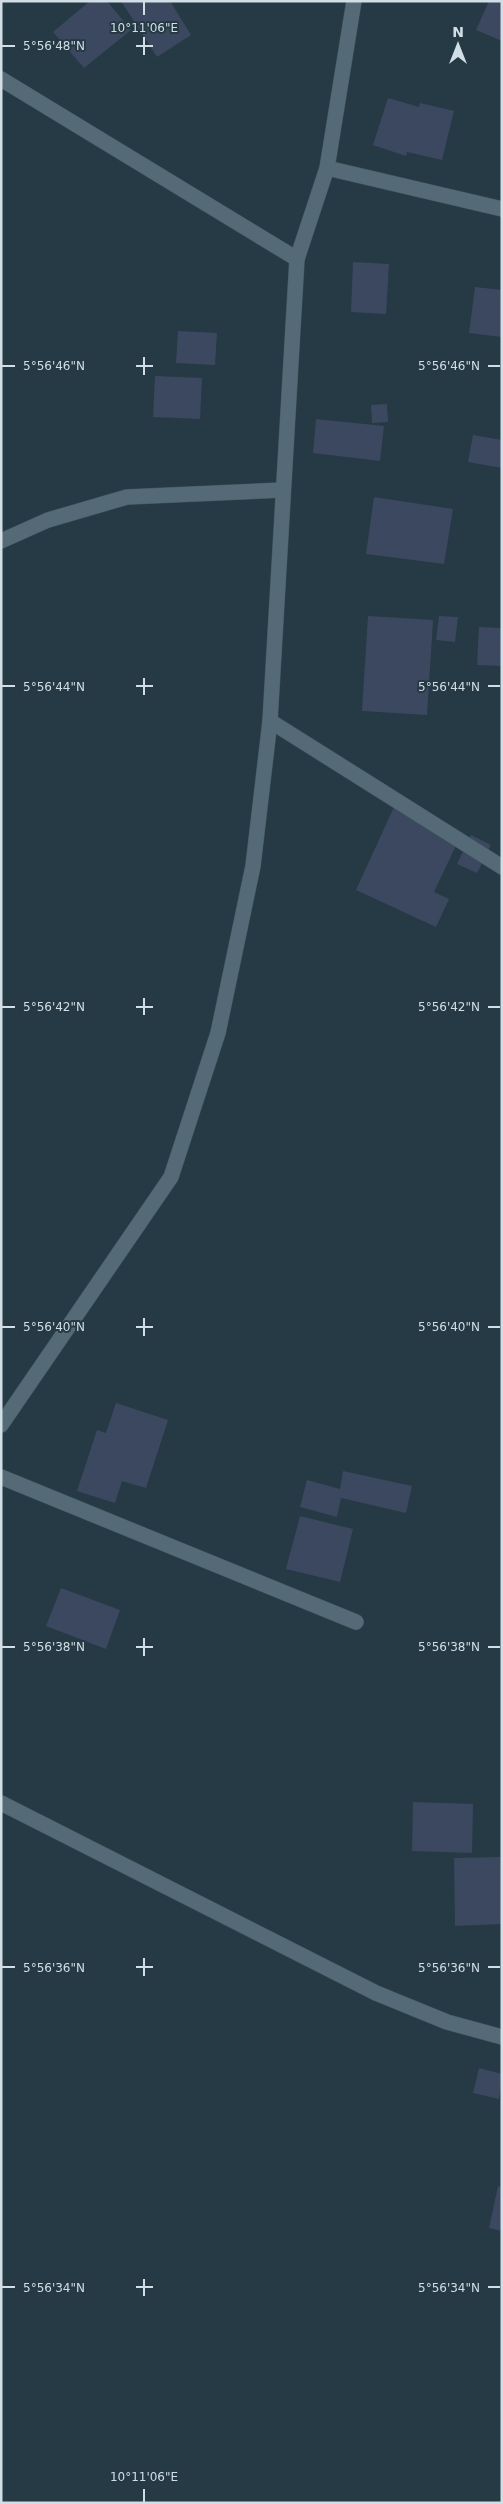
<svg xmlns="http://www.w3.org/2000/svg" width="503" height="2504" viewBox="0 0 503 2504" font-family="'DejaVu Sans',sans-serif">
  <rect width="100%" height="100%" fill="#253a44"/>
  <!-- building -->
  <g fill="#3c4860">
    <path d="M90 1H107L131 30 84 68 53 32Z"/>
    <path d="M121 1H170L191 35 157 57Z"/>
    <path d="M489 1H502V41L476 30Z"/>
    <path d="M388 98 419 107 420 103 454 111 442 160 407 152 406 156 373 145Z"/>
    <path d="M353 262 389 264 386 314 351 312Z"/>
    <path d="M475 287 502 290V337L469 333Z"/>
    <path d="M178 331 217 333 215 365 176 363Z"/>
    <path d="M155 376 202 378 200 419 153 417Z"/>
    <path d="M387 404 388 422 372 423 371 405Z"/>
    <path d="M316 419 384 426 380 461 313 453Z"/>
    <path d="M473 435 502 440V468L468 462Z"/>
    <path d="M374 497 453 509 444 564 366 554Z"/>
    <path d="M368 616 433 620 427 715 362 711Z"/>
    <path d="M439 616 458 617 455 642 436 640Z"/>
    <path d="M479 627 502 628V666L477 665Z"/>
    <path d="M394 807 460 837 434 892 449 899 436 927 356 890Z"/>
    <path d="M471 835 491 845 477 873 457 864Z"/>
    <path d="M116 1403 168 1420 146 1488 122 1481 115 1503 77 1491 97 1430 106 1433Z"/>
    <path d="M343 1471 412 1486 406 1513 341 1498 337 1517 300 1507 307 1480 340 1489Z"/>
    <path d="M300 1516 353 1529 340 1582 286 1569Z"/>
    <path d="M61 1588 120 1610 106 1649 46 1626Z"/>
    <path d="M413 1802 473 1804 472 1853 412 1851Z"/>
    <path d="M502 1857V1924L455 1926 454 1858Z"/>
    <path d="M479 2068 502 2074 499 2099 473 2093Z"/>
    <path d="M498 2186 502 2187V2231L489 2228Z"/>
  </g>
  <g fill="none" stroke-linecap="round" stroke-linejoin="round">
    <!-- minor casing -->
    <g stroke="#43565e" stroke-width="16">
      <g id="minor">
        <path d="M1 79 297 259"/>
        <path d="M327 168 502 209"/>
        <path d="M1 541 48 520 127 497 283 490"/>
        <path d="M270 721 502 867"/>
        <path d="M1 1425 171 1177 218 1033 253 866 270 721 297 259 327 168 354 1"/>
        <path d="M1 1477 356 1622"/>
        <path d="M1 1803 376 1993 447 2022 502 2037"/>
      </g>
    </g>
    <!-- minor -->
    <use href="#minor" stroke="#546a76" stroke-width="15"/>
  </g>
  <!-- ticks -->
  <path fill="none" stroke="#d2dee5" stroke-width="2" d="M144 2V15M144 37V55M2 46H15M136 46H153M144 357V375M2 366H15M136 366H153M488 366H500M144 678V695M2 686H15M136 686H153M488 686H500M144 998V1015M2 1007H15M136 1007H153M488 1007H500M144 1318V1336M2 1327H15M136 1327H153M488 1327H500M144 1638V1656M2 1647H15M136 1647H153M488 1647H500M144 1958V1976M2 1967H15M136 1967H153M488 1967H500M144 2279V2296M2 2287H15M136 2287H153M488 2287H500M144 2489V2502"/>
  <g font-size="12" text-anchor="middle" fill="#d2dee5" stroke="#253a44" stroke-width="4" stroke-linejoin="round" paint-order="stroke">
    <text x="144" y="32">10°11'06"E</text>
    <text x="54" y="50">5°56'48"N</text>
    <text x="54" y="370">5°56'46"N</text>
    <text x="449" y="370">5°56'46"N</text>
    <text x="54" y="691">5°56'44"N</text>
    <text x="449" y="691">5°56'44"N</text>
    <text x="54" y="1011">5°56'42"N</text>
    <text x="449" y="1011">5°56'42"N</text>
    <text x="54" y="1331">5°56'40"N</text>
    <text x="449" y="1331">5°56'40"N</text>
    <text x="54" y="1651">5°56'38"N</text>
    <text x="449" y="1651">5°56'38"N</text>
    <text x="54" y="1972">5°56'36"N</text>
    <text x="449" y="1972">5°56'36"N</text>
    <text x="54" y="2292">5°56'34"N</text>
    <text x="449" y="2292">5°56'34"N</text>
    <text x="144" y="2481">10°11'06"E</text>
  </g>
  <!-- border -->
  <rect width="503" height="2504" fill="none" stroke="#d2dee5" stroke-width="5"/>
  <!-- north arrow -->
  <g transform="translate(458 45)" stroke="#253a44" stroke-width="4" paint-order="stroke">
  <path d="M0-4L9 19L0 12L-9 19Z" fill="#d2dee5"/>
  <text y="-8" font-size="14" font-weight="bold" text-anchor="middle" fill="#d2dee5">N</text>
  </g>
</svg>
